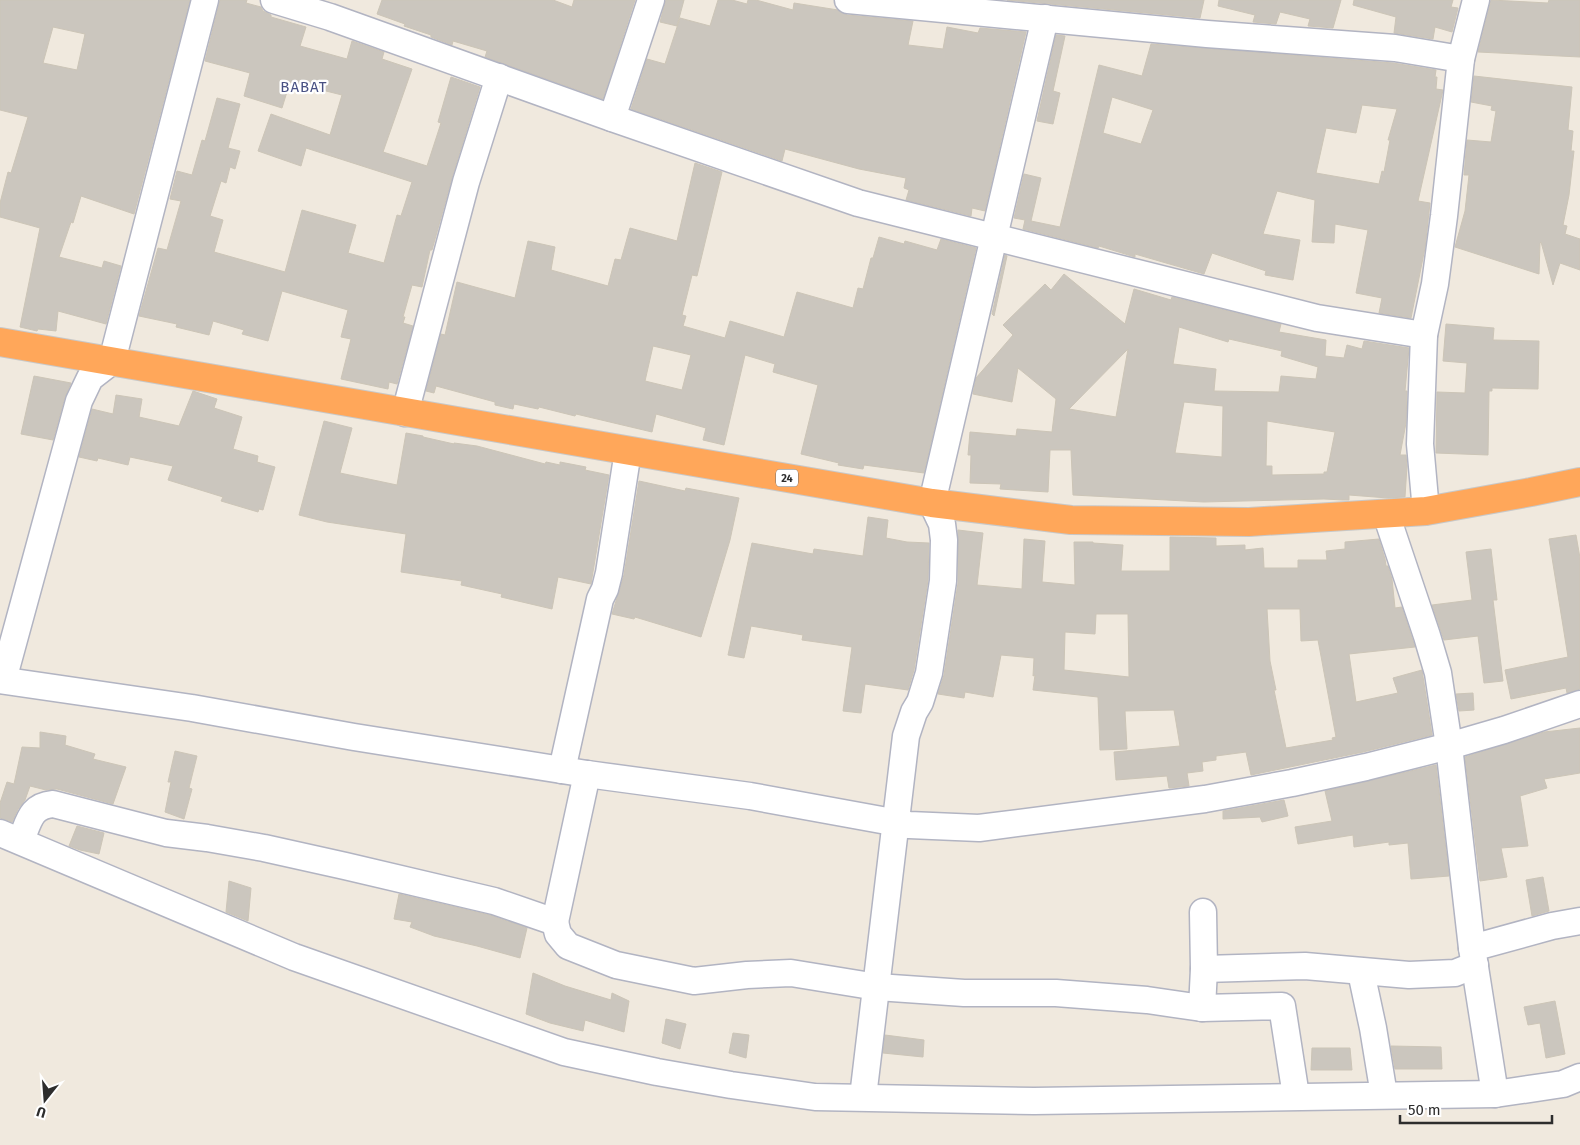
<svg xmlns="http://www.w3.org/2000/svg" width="1580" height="1145" viewBox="0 0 1580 1145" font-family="'Fira Sans',sans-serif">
  <rect width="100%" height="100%" fill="#f0e9de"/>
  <!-- building -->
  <g fill="#cbc6be" stroke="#ccc5b7" fill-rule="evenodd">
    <path d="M0 0H190L134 214 81 196 73 223 71 222 59 257 102 268 104 261 121 266 106 324 58 311 56 331 38 329 37 331 20 327 40 228 0 217V203L8 172 11 173 28 117 0 110ZM53 27 85 34 77 70 43 63Z"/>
    <path d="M220 0H247L246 3 261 7 263 11 271 15V17L306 27 300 46 347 59 352 41 384 52 382 59 412 69 383 152 427 166 441 123 438 122 451 77 480 87 452 178 432 250H430L422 287 412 285 403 317H405L403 323 413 326 397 384 389 382 388 389 341 379 351 339 341 337 348 310 282 291 268 341 242 334 244 330 213 321 209 335 176 327 177 324 139 316 158 248 167 250 181 201 170 199 177 171 192 175 202 140 205 141 217 98 240 104 228 148 240 151 235 169 230 167 226 183 221 181 210 216 223 220 214 252 285 272 302 210 356 225 348 253 384 263 397 215 401 216 412 182 306 148 301 166 258 151 271 114 330 135 342 95 290 82 282 108 244 96 250 73 205 61Z"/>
    <path d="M382 0H553L572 7 574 0H635L603 99 485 57 487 51 453 41 452 45 431 37V35L404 26 405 24 377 14Z"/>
    <path d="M666 0H684L677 26 660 22Z"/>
    <path d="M718 0H732L747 4 748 0H756L793 10 794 3 838 10 847 15 913 21 908 45 943 49 947 27 978 33 980 28 1026 32 985 211 972 208 971 216 906 200 909 190 904 188 906 178 859 169 785 149 782 161 631 109 647 59 665 64 680 18 710 26Z"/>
    <path d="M1007 0H1204L1200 18Z"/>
    <path d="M1219 0H1341L1333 28 1308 26 1310 19 1280 12 1276 24 1253 22 1255 15 1218 6Z"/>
    <path d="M1354 0H1453L1451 7 1458 8 1452 32 1435 27 1433 39 1394 33 1396 17 1353 5Z"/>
    <path d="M1491 0 1548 3 1549 0H1580V57L1478 52Z"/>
    <path d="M1056 35 1065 36 1053 91 1060 93 1053 124 1037 121Z"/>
    <path d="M1151 44 1393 63 1436 70 1435 77H1437L1436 89 1443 90 1418 201 1430 203 1425 248 1411 318 1379 313 1382 298 1356 293 1368 230 1335 224 1334 243 1312 242 1315 200 1277 191 1263 234 1300 240 1293 280 1265 275 1266 271 1212 253 1204 274 1135 254V257L1099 246 1098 248 1023 229 1025 220 1014 218 1024 174 1041 178 1031 221 1060 227 1099 65 1142 76ZM1112 97 1153 110 1141 144 1103 133ZM1362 105 1397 109 1388 140H1390L1384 172 1382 171 1379 184 1316 173 1326 128 1356 133Z"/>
    <path d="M1474 76 1572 87 1568 130 1573 131 1571 151H1574L1569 195 1563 225 1567 226 1565 234 1580 239V270L1560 263 1553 285 1541 242 1540 243 1539 274 1455 247 1465 211 1469 175H1464L1467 140 1491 142 1496 111 1491 110 1492 106 1471 102Z"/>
    <path d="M695 163 722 172 697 276 692 275 682 315 686 316 683 326 725 338 730 321 784 337 797 292 853 308 858 288 863 289 871 258H873L879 237 904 244 905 241 937 250 941 239 976 248 924 473 864 465 863 469 838 465 839 463 801 454 818 385 773 372 775 364 745 355 724 445 703 440 706 428 656 414 652 432 576 414 575 416 539 407 538 409 514 404 513 409 495 405V402L436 386 434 393 426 391 441 334 445 335 457 282 515 298 528 241 555 247 551 270 608 286 615 259 621 260 630 228 677 241ZM653 346 691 355 682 390 645 381Z"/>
    <path d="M1005 255 1007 256 994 316 992 314Z"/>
    <path d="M1064 274 1125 324 1134 289 1171 300 1172 297 1281 324 1279 332 1326 340 1325 356 1344 358 1347 345 1362 349 1364 341 1409 348 1405 391H1407L1406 423 1400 455H1406L1407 466 1405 497 1388 498 1349 495V500H1343L1324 499 1204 502 1073 495 1071 450H1050L1048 492 1000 489 1001 484 970 483 971 455H968L970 432 1016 436 1017 429 1052 432 1056 399 1018 368 1012 402 973 394 976 378 1013 335 1003 325 1045 284 1051 290ZM1179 327 1228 342 1229 339 1282 351 1281 356 1318 367 1316 379 1281 376 1279 392 1214 391 1216 369 1173 364ZM1128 349 1116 417 1069 409ZM1184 402 1223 406 1222 457 1175 453ZM1267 421 1335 432 1327 472H1324V474L1272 475V466H1266Z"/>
    <path d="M1446 324 1494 328 1493 340 1539 341 1538 389 1492 388V391H1489L1488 455 1436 453 1437 392 1465 393 1467 363 1443 361Z"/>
    <path d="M34 376 71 383 65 397 53 440 21 434Z"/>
    <path d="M193 391 217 399 214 408 242 417 233 449 258 456 257 462 275 467 263 510 259 509 258 512 221 501 223 497 168 480 173 466 130 457 128 465 98 458 97 461 79 457 92 409 113 414 116 395 142 399 139 417 179 426Z"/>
    <path d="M324 421 352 428 340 473 397 485 406 433 423 436V437L454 444V443L477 446 545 464 546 462 560 465V462L586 467 585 470 609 475 591 584 558 577 552 609 501 597 502 594 461 585 462 581 401 572 406 534 327 522 299 515Z"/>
    <path d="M639 481 685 491 686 488 739 498 730 540 701 637 635 617 634 619 612 614 624 575Z"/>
    <path d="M868 517 888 520 886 538 907 542 929 543 928 580 914 670 908 690 865 684 861 713 843 711 852 647 802 640 803 635 751 626 744 658 728 655 752 543 813 554 814 549 863 556Z"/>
    <path d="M958 530 983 533 977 585 1022 589 1024 539 1045 541 1042 582 1075 585 1074 542H1093V543L1123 545 1121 571H1170V537L1216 538V546L1245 545V550L1263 548 1264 568H1298V560H1327L1326 551 1345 549V542L1379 539 1385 559 1386 566H1388L1392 579 1395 608 1402 607 1415 647 1349 654 1356 702 1398 693 1393 678 1422 670 1432 735 1363 752 1251 775 1246 752 1216 756V760L1202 762 1203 771 1187 773 1189 786 1169 788 1167 776 1116 780 1114 752 1180 746 1174 710 1125 711 1127 749 1100 750 1098 697 1033 690 1035 675 1033 676 1034 658 1001 655 993 697 965 692 964 698 938 694 944 675 958 583ZM1267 609H1300L1301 641 1318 640 1336 737 1332 738 1333 740 1286 748 1274 690H1276L1270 661ZM1096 614H1128L1129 677 1064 670 1065 632 1095 634Z"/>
    <path d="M1576 535 1580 558V689L1567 693 1566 688 1511 699 1505 670 1568 657 1549 539Z"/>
    <path d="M1491 549 1497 600H1493L1503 681 1484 683 1478 636 1444 640 1432 605 1472 600 1466 552Z"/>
    <path d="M1473 693 1474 710 1459 711 1456 694Z"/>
    <path d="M1580 728V773L1544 779 1547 788 1520 796 1528 846 1501 848 1507 877 1480 881 1465 757 1544 732Z"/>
    <path d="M40 732 66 736 65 745 95 754 93 759 126 767 113 804 57 789 46 790 30 786 25 800 18 809 12 822 0 818V803L7 782 14 784 22 747 40 748Z"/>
    <path d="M175 751 197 756 189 788 192 789 184 819 165 812 171 782H168Z"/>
    <path d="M1436 765 1449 876 1411 879 1408 843 1389 845V842L1354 847 1353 835 1298 844 1295 827 1332 821 1325 791Z"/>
    <path d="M1284 800 1288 816 1262 822 1260 817 1223 819V811Z"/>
    <path d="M77 826 104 833 99 854 80 850 69 846Z"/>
    <path d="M1543 877 1549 911 1532 916 1526 880Z"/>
    <path d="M229 881 251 888 248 921 226 912Z"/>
    <path d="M399 894 490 915 527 928 520 958 477 946 434 936 410 927 412 922 394 919Z"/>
    <path d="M533 973 565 986 611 1000 612 993 629 1001 624 1032 585 1020 583 1031 550 1023 526 1014Z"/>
    <path d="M1555 1001 1565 1054 1546 1058 1540 1023 1528 1025 1524 1007Z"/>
    <path d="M666 1019 686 1024 680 1049 662 1043Z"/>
    <path d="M733 1033 749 1035 746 1058 729 1053Z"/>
    <path d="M885 1035 924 1040 923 1057 883 1053Z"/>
    <path d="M1391 1046 1441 1047 1442 1069H1395Z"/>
    <path d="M1312 1048H1350L1352 1070H1311Z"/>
  </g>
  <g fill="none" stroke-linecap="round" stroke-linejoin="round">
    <!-- minor casing -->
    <g stroke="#b2b4c2" stroke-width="29">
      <g id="minor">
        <path d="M274 0 330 17 612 118 858 203 1317 318 1424 335"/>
        <path d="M848 0 1207 34 1395 48 1461 59"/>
        <path d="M612 118 651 0"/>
        <path d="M405 413 466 182 499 77"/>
        <path d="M1426 511 1420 444 1424 335 1435 284 1444 216 1461 59 1476 0"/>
        <path d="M1386 514 1427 636 1438 673 1449 746 1472 948 1495 1094"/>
        <path d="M0 680 192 708 354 737 587 774 750 796 909 825 979 828 1205 799 1292 783 1366 767 1449 746 1504 730 1580 704"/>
        <path d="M3 680 79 401 90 378 112 361 205 0"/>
        <path d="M562 770 600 599 605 589 609 573 628 451"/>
        <path d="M0 833 294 957 564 1052 657 1072 731 1085 815 1097 1034 1101 1495 1094 1563 1084 1580 1077"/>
        <path d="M21 840C29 822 30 806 53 804L166 833 207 838 264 848 345 866 494 901 555 922 558 934 568 946 616 965 694 981 747 975 791 973 877 987 964 993H1056L1147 1000 1202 1008 1282 1006 1296 1096"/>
        <path d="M555 922 587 774"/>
        <path d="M1472 948 1552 926 1580 921"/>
        <path d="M1204 969 1305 966 1409 975 1455 973 1475 965"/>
        <path d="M1361 972 1373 1028 1384 1095"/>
        <path d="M1202 1008 1204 969 1203 912"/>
        <path d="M863 1097 906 736 914 712 920 702 929 673 943 581 944 540 942 524 932 503 1045 18"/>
      </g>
    </g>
    <!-- highway casing -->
    <g stroke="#c8c8c8" stroke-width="30">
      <path id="highway" d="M0 342 932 503 1071 520 1249 522 1426 511 1531 492 1580 482"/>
    </g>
    <!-- minor -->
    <use href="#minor" stroke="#fff" stroke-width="26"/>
    <!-- highway -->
    <use href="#highway" stroke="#ffa75a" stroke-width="28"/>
  </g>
  <g text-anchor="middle" stroke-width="4.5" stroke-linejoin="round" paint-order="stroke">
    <!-- shield labels -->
    <rect fill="#fff" stroke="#6c6c6c" stroke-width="1" x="776" y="469.5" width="22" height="17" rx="4"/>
    <g font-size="11" font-weight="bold" fill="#2d2d2d">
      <text x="787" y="482">24</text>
    </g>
    <!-- quarter labels -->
    <g font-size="15" letter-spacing="1" fill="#485083" stroke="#fff">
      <text x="304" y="92">BABAT</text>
    </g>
  </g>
  <!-- north arrow -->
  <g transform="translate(45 1100) rotate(197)" stroke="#ffffff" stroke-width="4" paint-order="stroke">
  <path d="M0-4L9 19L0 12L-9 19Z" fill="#2d2d2d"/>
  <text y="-8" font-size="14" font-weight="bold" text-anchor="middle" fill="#2d2d2d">U</text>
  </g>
  <!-- scale -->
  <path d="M1400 1115v8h152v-8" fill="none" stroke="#2d2d2d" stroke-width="2.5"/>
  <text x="1408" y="1115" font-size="15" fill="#2d2d2d" stroke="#ffffff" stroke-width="4" paint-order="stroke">50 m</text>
</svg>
